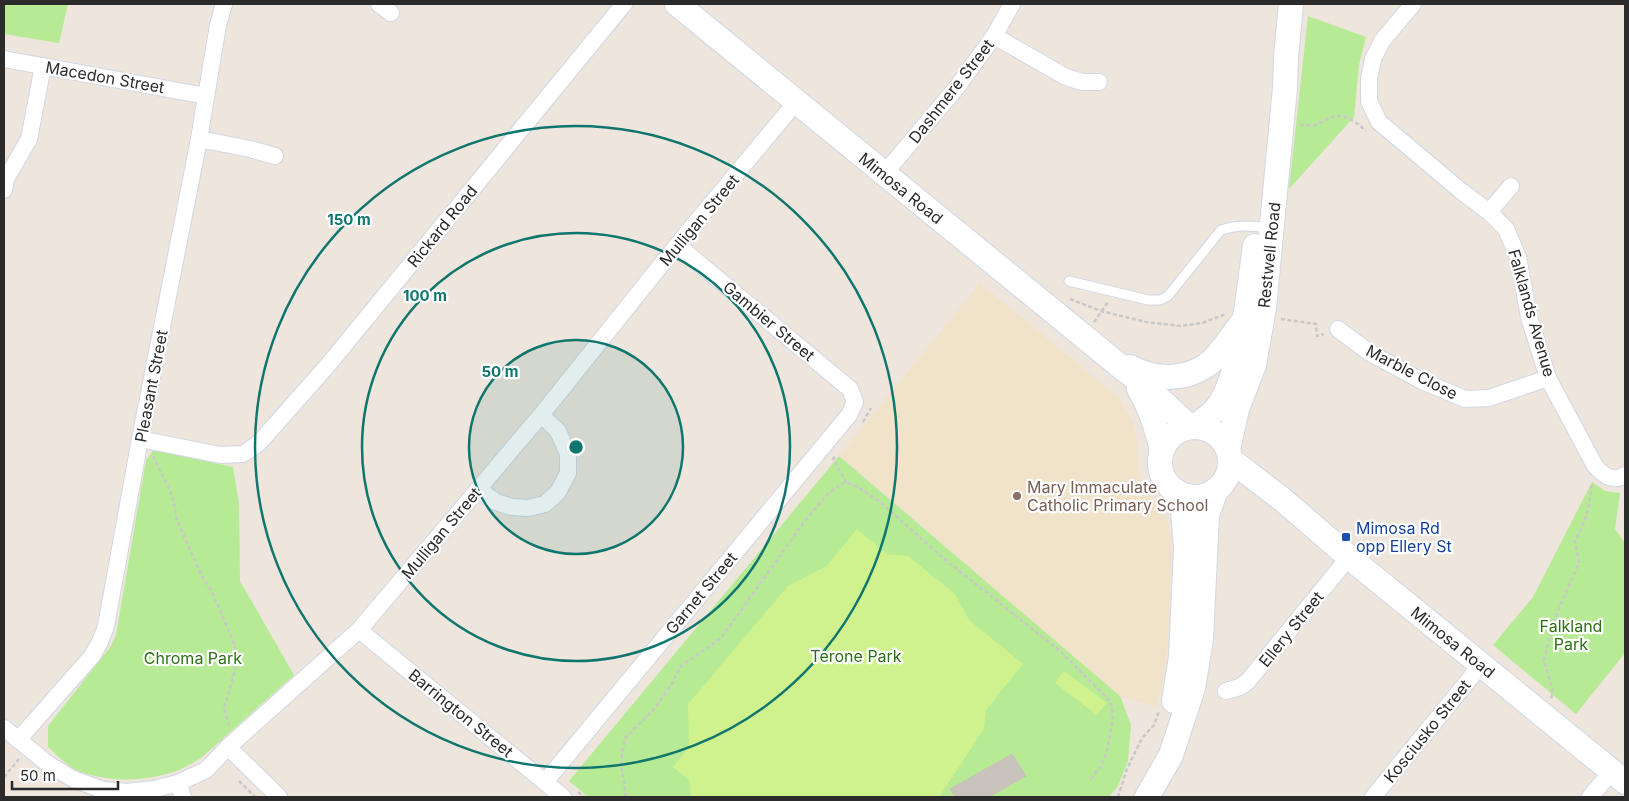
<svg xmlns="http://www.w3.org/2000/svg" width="1629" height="801" viewBox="0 0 1629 801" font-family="Inter,sans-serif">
  <rect width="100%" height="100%" fill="#eee5dc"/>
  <!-- education -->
  <path fill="#f1e2ca" d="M980 283 1118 397 1133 421 1138 446V469L1142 485 1168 522 1171 543 1169 626 1166 664 1157 707 1120 696 839 456Z"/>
  <!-- green -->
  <g fill="#b7ea94">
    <path d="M4 4H68L59 43 4 34Z"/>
    <path d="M1308 16 1366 37 1359 65 1354 117 1289 189Z"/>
    <path d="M153 451 163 452 233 467 239 504 240 581 294 675C272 695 250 714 228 734 219 742 209 752 199 759 167 781 118 785 81 772 68 767 58 756 48 747V726L111 646 116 635 146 460Z"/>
    <path d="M839 456 1120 696 1131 725 1128 761 1118 786 1109 797H588L569 781Z"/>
    <path d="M1592 482 1605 491 1620 493 1615 529 1625 543V653L1576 714 1493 645 1533 597Z"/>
  </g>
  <!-- pitch -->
  <g fill="#cff28f">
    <path d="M857 529 887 554 908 556 955 594 969 620 1023 664 986 710 984 729 939 797H691L690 781 673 767 689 747 688 704 788 586 827 566Z"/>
    <path d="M1064 671 1107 703 1097 715 1055 683Z"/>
  </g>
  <!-- building -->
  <path fill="#c9c4bb" stroke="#cac1b6" d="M1012 754 1026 776 989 797H955L950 789Z"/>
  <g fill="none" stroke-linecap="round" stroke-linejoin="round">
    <!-- service casing -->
    <g stroke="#d1d7e5" stroke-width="11">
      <path id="service" d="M1069 281 1148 300H1160L1168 296 1221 230C1238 224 1254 225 1271 229"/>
    </g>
    <!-- minor casing -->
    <g stroke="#d1d7e5" stroke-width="18">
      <g id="minor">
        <path d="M379 4 391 13"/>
        <path d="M1413 4 1382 41 1373 59 1369 79V101L1379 122 1461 191 1489 212 1506 229 1518 257 1529 317 1548 378 1595 466C1603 475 1613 483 1625 475"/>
        <path d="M994 36 1066 77 1082 82H1099"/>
        <path d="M4 59 206 96"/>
        <path d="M199 139 250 149 275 156"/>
        <path d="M884 174 957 87 994 36 1012 4"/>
        <path d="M4 190 6 179 29 139 43 66"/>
        <path d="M1489 212 1511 186"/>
        <path d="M1338 329 1370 353 1422 381 1465 399 1489 398 1548 378"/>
        <path d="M140 439 220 455 243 454 259 443 328 365 624 4"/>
        <path d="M478 489 496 502 512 507 528 508 545 504 558 492 568 473V454L558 431 541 415"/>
        <path d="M359 630 563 797"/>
        <path d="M1226 691 1240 687 1248 681 1349 557"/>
        <path d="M4 728 48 764 73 779 103 790 127 792 155 789 178 783 206 770 228 747 359 630 541 415 677 245 797 101"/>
        <path d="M18 740 92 656 100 642 106 626 140 439 199 139 218 25 224 4"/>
        <path d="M228 747 279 797"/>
        <path d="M545 782 849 415 855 402 850 389 677 245"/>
        <path d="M178 783 183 797"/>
        <path d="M1373 797 1481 665"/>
        <path d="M1590 797 1612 771"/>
      </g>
    </g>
    <!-- secondary casing -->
    <g stroke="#d1d7e5" stroke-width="26">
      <g id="secondary">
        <path d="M677 4 1126 371C1149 387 1168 408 1190 427"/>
        <path d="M1130 367C1154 380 1184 381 1207 365 1221 355 1231 336 1242 323"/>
        <path d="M1139 389C1151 408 1157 429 1162 450"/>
        <path d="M1195 426C1202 421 1210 416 1216 409 1241 381 1249 286 1255 246"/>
        <circle cx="1195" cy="462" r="35"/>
        <path d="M1228 449 1237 409 1254 365 1264 308 1285 88 1286 57 1291 4"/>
        <path d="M1231 460 1283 500 1349 557 1625 782"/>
        <path d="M1174 490 1183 511 1186 547 1181 657 1174 701"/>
        <path d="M1147 797 1171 755 1193 688 1201 639 1207 515 1216 490"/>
      </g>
    </g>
    <!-- path -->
    <g stroke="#c8c8c8" stroke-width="2.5" stroke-dasharray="4 2.5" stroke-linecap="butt">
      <path d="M1300 125C1304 125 1310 126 1315 125 1321 123 1325 120 1330 118 1343 111 1357 123 1366 131"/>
      <path d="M1070 299 1101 311 1146 322 1181 326 1202 323 1226 314"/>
      <path d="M1281 319 1316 324 1317 336 1324 334"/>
      <path d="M1094 322 1108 302"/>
      <path d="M863 422 871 408"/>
      <path d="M153 456 173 498 177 520 191 552 203 578 212 592 235 646V670L224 709 229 725"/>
      <path d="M835 457 833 459 846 482"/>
      <path d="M1551 698 1553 693 1544 660 1553 623 1579 562 1575 540C1587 520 1589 507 1592 485L1591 484"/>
      <path d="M4 777 19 759"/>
      <path d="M239 781 255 797"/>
      <path d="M578 792 585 797"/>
      <path d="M626 797 622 771V752L626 737 654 709 670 687 681 666 720 639 737 616 804 522 824 498 835 488 846 482 856 486 879 501 943 558 1059 650 1111 702 1113 716 1107 752 1101 766 1091 779 1090 778"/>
      <path d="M1118 797 1127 769 1142 738 1154 725 1159 711"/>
    </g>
    <!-- service -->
    <use href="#service" stroke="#fff" stroke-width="9"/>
    <!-- minor -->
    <use href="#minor" stroke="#fff" stroke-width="16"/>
    <!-- secondary -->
    <use href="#secondary" stroke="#fff" stroke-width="24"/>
  </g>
  <!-- distance rings -->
  <circle cx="576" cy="447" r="107" fill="#0f766e" fill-opacity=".12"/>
  <g fill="none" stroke="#0f766e" stroke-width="2.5">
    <circle cx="576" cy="447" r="107"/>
    <circle cx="576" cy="447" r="214"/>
    <circle cx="576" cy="447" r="321"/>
  </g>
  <!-- markers -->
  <circle fill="#8d6e63" stroke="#fff" stroke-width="2" cx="1017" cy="496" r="5"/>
  <rect fill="#1a4fb4" stroke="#fff" stroke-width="2" x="1341" y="532" width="10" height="10" rx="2.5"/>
  <g text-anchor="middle" stroke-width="4.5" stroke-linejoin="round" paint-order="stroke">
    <!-- street labels -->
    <g font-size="16" fill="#2b2b2b" stroke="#fff">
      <text transform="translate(105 77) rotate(10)" y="6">Macedon Street</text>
      <text transform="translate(951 91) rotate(-52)" y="6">Dashmere Street</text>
      <text transform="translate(901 188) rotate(39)" y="6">Mimosa Road</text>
      <text transform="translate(699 220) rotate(-50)" y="6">Mulligan Street</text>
      <text transform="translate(442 226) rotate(-51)" y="6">Rickard Road</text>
      <text transform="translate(1269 255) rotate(-84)" y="6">Restwell Road</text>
      <text transform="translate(1532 313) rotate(74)" y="6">Falklands Avenue</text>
      <text transform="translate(769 321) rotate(40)" y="6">Gambier Street</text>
      <text transform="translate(1412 372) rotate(27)" y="6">Marble Close</text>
      <text transform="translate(151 386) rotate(-79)" y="6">Pleasant Street</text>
      <text transform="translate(441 533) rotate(-50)" y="6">Mulligan Street</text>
      <text transform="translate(701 593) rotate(-50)" y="6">Garnet Street</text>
      <text transform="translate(1291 629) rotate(-51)" y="6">Ellery Street</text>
      <text transform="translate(1453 642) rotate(39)" y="6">Mimosa Road</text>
      <text transform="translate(461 713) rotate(39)" y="6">Barrington Street</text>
      <text transform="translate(1427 731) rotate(-51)" y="6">Kosciusko Street</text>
    </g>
    <!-- education labels -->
    <g font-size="16" fill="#785e54" stroke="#fff" text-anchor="start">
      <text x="1027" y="493">Mary Immaculate<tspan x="1027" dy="18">Catholic Primary School</tspan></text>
    </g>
    <!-- transit labels -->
    <g font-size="16" fill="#164399" stroke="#fff" text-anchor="start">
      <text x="1356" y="534">Mimosa Rd<tspan x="1356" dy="18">opp Ellery St</tspan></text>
    </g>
    <!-- park labels -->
    <g font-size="16" fill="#2d7014" stroke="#fff">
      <text x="1571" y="632">Falkland<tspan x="1571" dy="18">Park</tspan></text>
      <text x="856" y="662">Terone Park</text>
      <text x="193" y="664">Chroma Park</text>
    </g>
  </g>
  <circle cx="576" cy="447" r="8" fill="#0f766e" stroke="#fff" stroke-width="2.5"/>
  <g font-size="15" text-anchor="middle" font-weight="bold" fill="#0f766e" stroke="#fff" stroke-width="4.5" stroke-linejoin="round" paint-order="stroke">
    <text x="349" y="225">150 m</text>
    <text x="425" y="301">100 m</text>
    <text x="500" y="377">50 m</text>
  </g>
  <!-- border -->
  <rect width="1629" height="801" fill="none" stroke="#2b2b2b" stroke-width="10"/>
  <!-- scale -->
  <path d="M12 781v8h106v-8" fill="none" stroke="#2b2b2b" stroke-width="2.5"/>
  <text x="20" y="781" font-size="15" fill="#2b2b2b" stroke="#ffffff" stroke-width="4" paint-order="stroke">50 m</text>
</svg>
